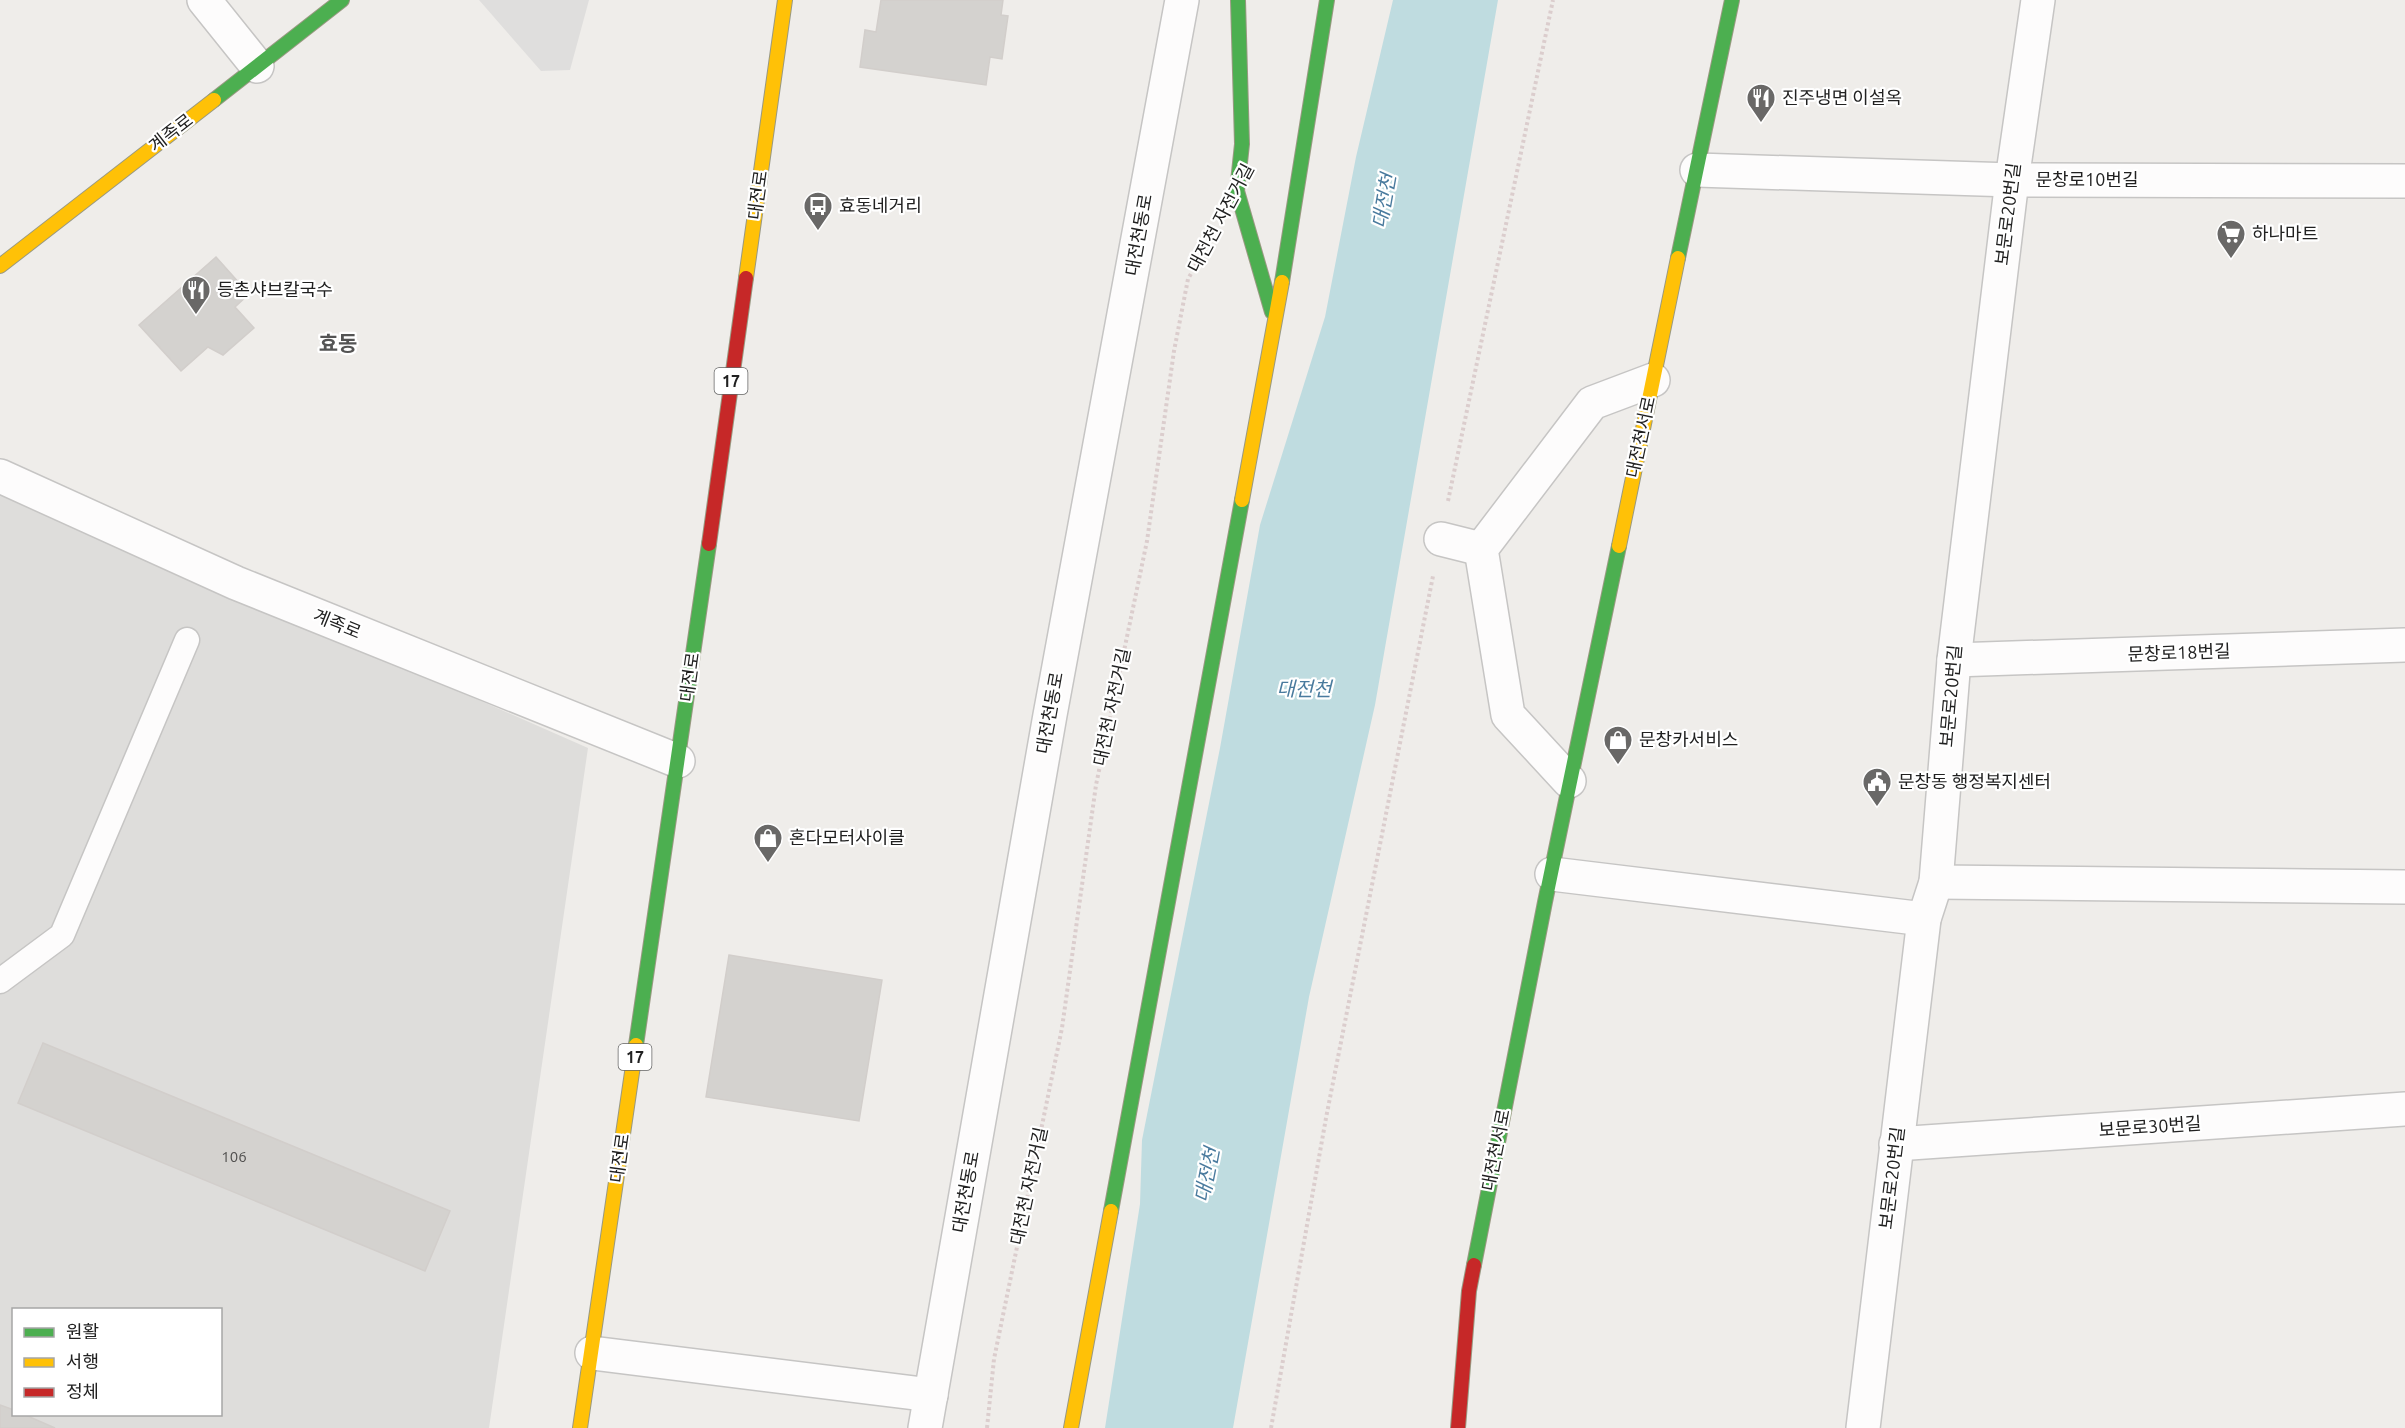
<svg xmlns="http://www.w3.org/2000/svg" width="2405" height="1428" viewBox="0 0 2405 1428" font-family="Ubuntu,'Noto Sans KR',sans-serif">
  <rect width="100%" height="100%" fill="#efedea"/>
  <!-- residential -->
  <path fill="#dedddb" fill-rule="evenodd" d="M0 489 588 748 489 1428H0ZM14 1310H220V1414H14Z"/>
  <!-- parking -->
  <path fill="#dfdedd" d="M479 0H589L570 70 541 71Z"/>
  <!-- water -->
  <path fill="#bfdce0" d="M1393 0H1498L1375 705 1309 997 1233 1428H1105L1140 1204 1142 1140 1220 748 1260 525 1325 317 1356 157Z"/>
  <!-- building -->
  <g fill="#d4d2cf" stroke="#d2cecb" stroke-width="1.5">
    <path d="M881 0H1003L1001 15 1008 16 1002 59 990 57 986 85 860 67 865 30 876 32Z"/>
    <path d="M216 257 249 294 235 307 254 328 223 355 208 347 181 371 139 325Z"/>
    <path d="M729 955 882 980 859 1121 706 1097Z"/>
    <path d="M43 1043 450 1211 425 1271 18 1103Z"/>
    <path d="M0 1405 14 1410V1414H23L55 1428H0Z"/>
  </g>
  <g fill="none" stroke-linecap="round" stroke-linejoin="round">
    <!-- lane casing -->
    <g stroke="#c6c5c4" stroke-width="27">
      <path id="lane" d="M0 981 62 935 187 640"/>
    </g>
    <!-- street casing -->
    <g stroke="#c6c5c4" stroke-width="36">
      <g id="street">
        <path d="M204 0 257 66"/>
        <path d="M1697 170 2012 180 2405 181"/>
        <path d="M0 476 236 583 678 761"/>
        <path d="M1441 539 1481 549"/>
        <path d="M1954 660 2405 645"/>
        <path d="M1569 781 1508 715 1481 549 1592 403 1653 380"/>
        <path d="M1552 874 1924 919"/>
        <path d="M1936 882 2405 887"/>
        <path d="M1896 1144 2405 1109"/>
        <path d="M592 1353 931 1395"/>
        <path d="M925 1428 1050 715 1182 0"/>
        <path d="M1863 1428 1924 919 1936 882 1954 660 2012 180 2038 0"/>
      </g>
    </g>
    <!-- fast casing -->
    <g stroke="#999982" stroke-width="16">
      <g id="fast">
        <path d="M1238 0 1242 144 1237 191 1272 312"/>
        <path d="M214 100 342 0"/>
        <path d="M1678 258 1732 0"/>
        <path d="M1282 282 1327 0"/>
        <path d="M636 1045 709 544"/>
        <path d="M1111 1211 1242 500"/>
        <path d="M1474 1265 1545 902 1619 546"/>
      </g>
    </g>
    <!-- slow casing -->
    <g stroke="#999982" stroke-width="16">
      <g id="slow">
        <path d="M0 266 214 100"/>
        <path d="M746 278 785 0"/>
        <path d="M1242 500 1282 282"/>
        <path d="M1619 546 1678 258"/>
        <path d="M580 1428 636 1045"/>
        <path d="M1071 1428 1111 1211"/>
      </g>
    </g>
    <!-- jam casing -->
    <g stroke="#999982" stroke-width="16">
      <g id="jam">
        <path d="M709 544 746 278"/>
        <path d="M1458 1428 1469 1291 1474 1265"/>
      </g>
    </g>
    <!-- path -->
    <g stroke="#dbcdcd" stroke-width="4" stroke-dasharray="3 3" stroke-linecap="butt">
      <path d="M1448 501 1553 0"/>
      <path d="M987 1428 994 1359 1062 1028 1096 785 1147 541 1174 351 1188 279 1210 240"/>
      <path d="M1271 1428 1326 1118 1433 576"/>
    </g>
    <!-- lane -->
    <use href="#lane" stroke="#fdfcfc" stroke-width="24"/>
    <!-- street -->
    <use href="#street" stroke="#fdfcfc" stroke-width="33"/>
    <!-- fast -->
    <use href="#fast" stroke="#4caf50" stroke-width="14"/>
    <!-- slow -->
    <use href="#slow" stroke="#ffc107" stroke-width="14"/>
    <!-- jam -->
    <use href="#jam" stroke="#c62828" stroke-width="14"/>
  </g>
  <!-- icons -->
  <defs>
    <g id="restaurant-pin" transform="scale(1.5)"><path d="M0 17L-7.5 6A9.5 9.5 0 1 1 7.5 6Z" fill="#696867" stroke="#fff"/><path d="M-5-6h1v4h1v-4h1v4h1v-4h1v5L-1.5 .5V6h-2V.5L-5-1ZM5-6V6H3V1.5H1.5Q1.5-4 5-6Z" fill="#fff"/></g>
    <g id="bus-pin" transform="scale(1.5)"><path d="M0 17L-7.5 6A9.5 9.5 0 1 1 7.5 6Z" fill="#696867" stroke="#fff"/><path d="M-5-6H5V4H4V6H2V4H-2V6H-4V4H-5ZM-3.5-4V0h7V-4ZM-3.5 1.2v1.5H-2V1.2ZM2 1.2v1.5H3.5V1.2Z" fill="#fff"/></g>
    <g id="supermarket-pin" transform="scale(1.5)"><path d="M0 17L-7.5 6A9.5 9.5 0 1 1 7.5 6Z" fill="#696867" stroke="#fff"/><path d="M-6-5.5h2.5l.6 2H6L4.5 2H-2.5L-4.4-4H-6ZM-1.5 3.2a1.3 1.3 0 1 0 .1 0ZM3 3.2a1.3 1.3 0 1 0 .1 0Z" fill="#fff"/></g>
    <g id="shop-pin" transform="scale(1.5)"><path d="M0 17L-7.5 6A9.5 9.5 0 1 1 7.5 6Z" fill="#696867" stroke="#fff"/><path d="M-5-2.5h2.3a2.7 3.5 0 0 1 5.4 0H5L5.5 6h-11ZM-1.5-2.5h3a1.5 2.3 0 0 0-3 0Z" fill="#fff"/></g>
    <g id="civic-pin" transform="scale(1.5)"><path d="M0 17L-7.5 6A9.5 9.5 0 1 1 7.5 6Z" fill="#696867" stroke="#fff"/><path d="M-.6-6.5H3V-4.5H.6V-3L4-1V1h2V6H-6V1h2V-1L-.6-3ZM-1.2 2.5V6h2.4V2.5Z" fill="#fff"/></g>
  </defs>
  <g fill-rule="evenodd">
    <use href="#restaurant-pin" x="1761" y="98"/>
    <use href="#bus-pin" x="818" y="206"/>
    <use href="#supermarket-pin" x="2231" y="234"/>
    <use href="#restaurant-pin" x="196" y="290"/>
    <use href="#shop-pin" x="1618" y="740"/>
    <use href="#civic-pin" x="1877" y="782"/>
    <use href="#shop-pin" x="768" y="838"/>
  </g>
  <g text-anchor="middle" stroke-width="4.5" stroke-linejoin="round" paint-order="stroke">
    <!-- number labels -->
    <g font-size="15" fill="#4e4d4c">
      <text x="234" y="1162">106</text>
    </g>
    <!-- shield labels -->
    <g fill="#fff" stroke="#646464" stroke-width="1.5">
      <rect x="714.5" y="368" width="33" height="26" rx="4.5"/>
      <rect x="618.5" y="1044" width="33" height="26" rx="4.5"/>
    </g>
    <g font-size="16" font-weight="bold" fill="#212121">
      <text x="731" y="387">17</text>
      <text x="635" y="1063">17</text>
    </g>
    <!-- poi labels -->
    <g font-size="18" fill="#212121" stroke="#fff" text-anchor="start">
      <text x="1782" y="104">진주냉면 이설옥</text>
      <text x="839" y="212">효동네거리</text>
      <text x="2252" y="240">하나마트</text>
      <text x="217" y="296">등촌샤브칼국수</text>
      <text x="1639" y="746">문창카서비스</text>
      <text x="1898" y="788">문창동 행정복지센터</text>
      <text x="789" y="844">혼다모터사이클</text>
    </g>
    <!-- street labels -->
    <g font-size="18" fill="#212121" stroke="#fff">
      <text transform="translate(171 133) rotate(-38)" y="6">계족로</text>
      <text x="2087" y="186">문창로10번길</text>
      <text transform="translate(758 195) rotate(-82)" y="6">대전로</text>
      <text transform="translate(2008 214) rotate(-83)" y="6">보문로20번길</text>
      <text transform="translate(1221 218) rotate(-62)" y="6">대전천 자전거길</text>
      <text transform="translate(1139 235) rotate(-80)" y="6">대전천동로</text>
      <text transform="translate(1641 437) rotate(-78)" y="6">대전천서로</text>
      <text transform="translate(337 624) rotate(22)" y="6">계족로</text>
      <text transform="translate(2179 653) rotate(-2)" y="6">문창로18번길</text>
      <text transform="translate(690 677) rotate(-82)" y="6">대전로</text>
      <text transform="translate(1951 696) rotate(-85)" y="6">보문로20번길</text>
      <text transform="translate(1112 707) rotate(-78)" y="6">대전천 자전거길</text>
      <text transform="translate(1050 713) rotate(-80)" y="6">대전천동로</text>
      <text transform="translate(2150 1127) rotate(-4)" y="6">보문로30번길</text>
      <text transform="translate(1496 1150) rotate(-79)" y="6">대전천서로</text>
      <text transform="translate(620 1158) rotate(-82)" y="6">대전로</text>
      <text transform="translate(1892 1178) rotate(-83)" y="6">보문로20번길</text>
      <text transform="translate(1029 1186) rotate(-78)" y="6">대전천 자전거길</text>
      <text transform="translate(966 1192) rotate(-80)" y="6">대전천동로</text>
    </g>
    <!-- water labels -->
    <g font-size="20" font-style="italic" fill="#4a7b9e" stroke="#fff">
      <text transform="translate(1384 201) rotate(-80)" y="7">대전천</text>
      <text x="1304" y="696">대전천</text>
      <text transform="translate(1207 1175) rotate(-79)" y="7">대전천</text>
    </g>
    <!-- quarter labels -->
    <g font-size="21" font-weight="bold" fill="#545454" stroke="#fff">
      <text x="338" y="351">효동</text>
    </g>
  </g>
  <!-- legend -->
  <rect x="12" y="1308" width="210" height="108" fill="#ffffff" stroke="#a6a6a6" stroke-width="1.5"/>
  <rect x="24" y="1328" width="30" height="9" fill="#4caf50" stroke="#a6a6a6" stroke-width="1.5"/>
  <text x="66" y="1338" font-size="18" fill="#212121">원활</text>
  <rect x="24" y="1358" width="30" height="9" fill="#ffc107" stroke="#a6a6a6" stroke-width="1.5"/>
  <text x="66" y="1368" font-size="18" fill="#212121">서행</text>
  <rect x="24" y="1388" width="30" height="9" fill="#c62828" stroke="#a6a6a6" stroke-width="1.5"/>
  <text x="66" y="1398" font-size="18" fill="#212121">정체</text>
</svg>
